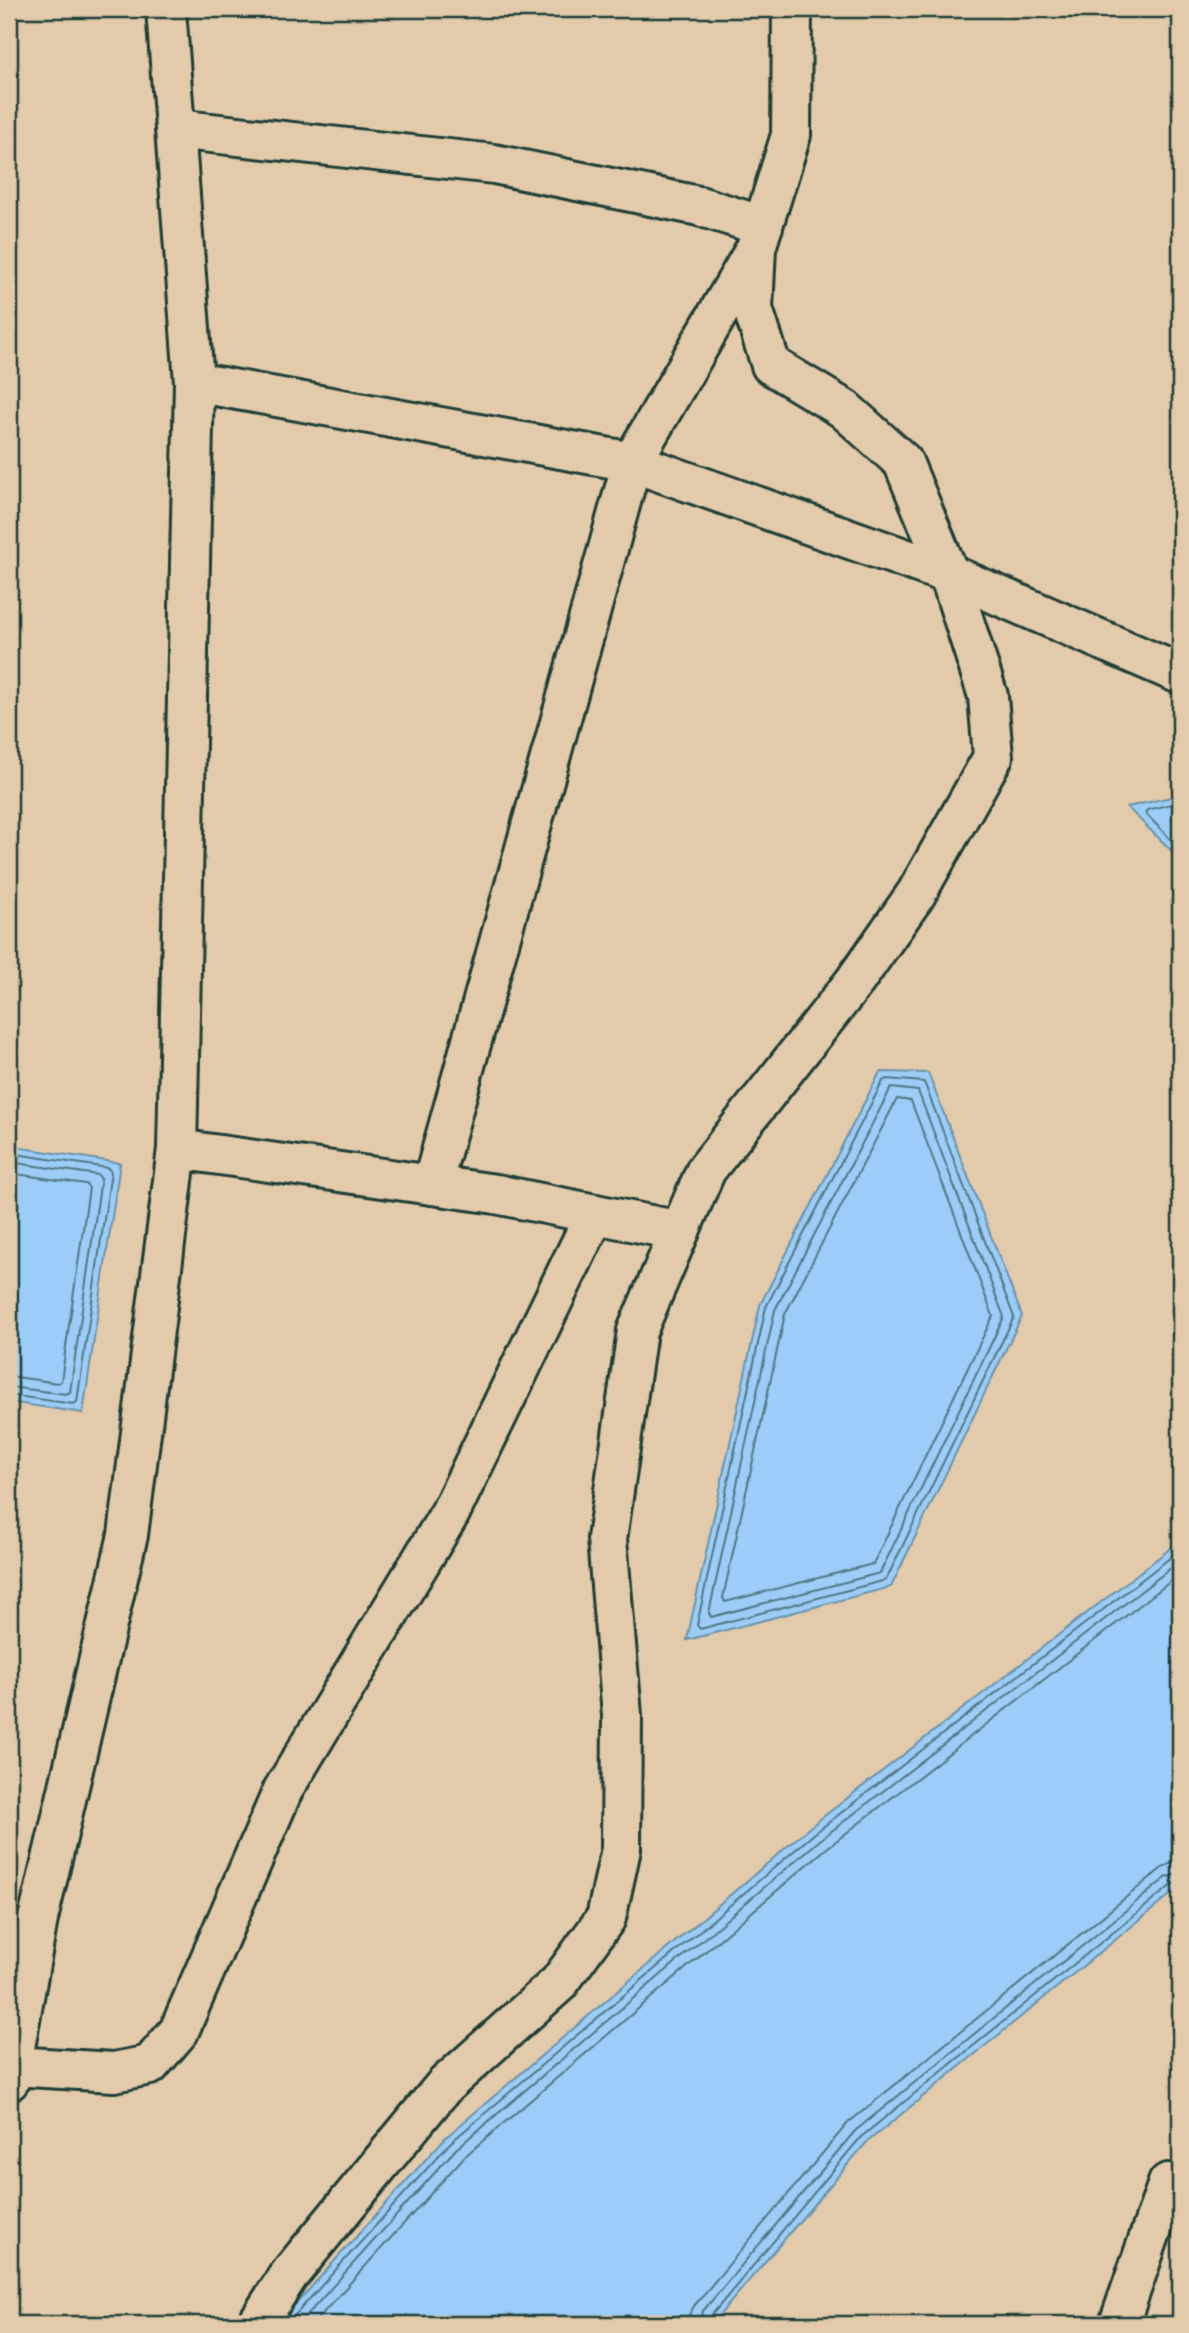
<svg xmlns="http://www.w3.org/2000/svg" width="1189" height="2333" viewBox="0 0 1189 2333" font-family="'Architects Daughter',sans-serif">
  <rect width="100%" height="100%" fill="#e2caab"/>
  <filter id="ink" filterUnits="userSpaceOnUse"><feTurbulence type="fractalNoise" baseFrequency=".0143" numOctaves="2"/><feDisplacementMap in="SourceGraphic" scale="14" xChannelSelector="R" yChannelSelector="G"/><feConvolveMatrix kernelMatrix="1 2 1 2 8 2 1 2 1" color-interpolation-filters="sRGB"/></filter>
  <g filter="url(#ink)">
    <!-- water -->
    <g fill="#9bcdf8" stroke="#6993aa" stroke-width="2">
      <path d="M1180 795V859L1127 807Z"/>
      <path d="M880 1072 928 1073 1022 1316 891 1587 687 1640 760 1305Z"/>
      <path d="M9 1146 120 1163 83 1413 9 1402Z"/>
      <path d="M1180 1541V1887L866 2143 712 2324H278L445 2138 810 1827Z"/>
    </g>
    <g fill="none" stroke-linecap="round" stroke-linejoin="round">
      <!-- shore -->
      <g stroke="#517782" stroke-width="2">
        <path d="M1180 802 1147 810 1145 813 1180 849"/>
        <path d="M886 1079 924 1082 1014 1317 886 1580 700 1629 697 1625 766 1307 883 1081Z"/>
        <path d="M891 1088 918 1091 1004 1317 880 1573 711 1617 709 1613 775 1310Z"/>
        <path d="M897 1099 911 1101 993 1316 873 1564 725 1602 723 1598 785 1314Z"/>
        <path d="M9 1153 108 1168 111 1172 77 1402 74 1404 9 1395"/>
        <path d="M9 1162 98 1175 101 1179 70 1392 66 1394 9 1387"/>
        <path d="M9 1173 86 1184 89 1188 61 1381 58 1383 9 1376"/>
        <path d="M287 2324 450 2143 815 1833 1180 1550"/>
        <path d="M299 2324 456 2149 820 1840 1180 1561"/>
        <path d="M313 2324 464 2157 827 1848 1180 1574"/>
        <path d="M688 2324 689 2315 694 2306 848 2123 1161 1869 1169 1864 1180 1862"/>
        <path d="M699 2324 703 2311 855 2131 1167 1877 1180 1873"/>
        <path d="M708 2324 710 2317 861 2137 1173 1884 1180 1882"/>
      </g>
      <!-- minor casing -->
      <g stroke="#1f3d34" stroke-width="44">
        <g id="minor">
          <path d="M175 129 494 164 699 206 763 226"/>
          <path d="M194 382 632 462 949 574 1180 674"/>
          <path d="M177 1149 496 1194 680 1231"/>
          <path d="M432 1185 632 462 753 253"/>
          <path d="M11 2066 114 2072 150 2065 179 2031 283 1790 450 1513 595 1214"/>
          <path d="M9 2081 38 1919 128 1535 177 1149 194 382 166 9"/>
          <path d="M257 2324 288 2276 444 2086 559 1983 606 1918 621 1849 622 1715 607 1539 637 1331 706 1170 855 981 916 894 993 757 988 696 949 574 903 462 844 409 771 365 753 309 756 248 791 135 792 9"/>
          <path d="M1119 2324 1168 2183 1180 2186"/>
        </g>
      </g>
      <!-- minor -->
      <use href="#minor" stroke="#e2caab" stroke-width="38"/>
    </g>
  </g>
  <!-- margin -->
  <rect width="1189" height="2333" fill="none" stroke="#e2caab" stroke-width="35"/>
  <rect x="18" y="18" width="1154" height="2298" fill="none" stroke="#1f3d34" stroke-width="2.5" filter="url(#ink)"/>
</svg>
